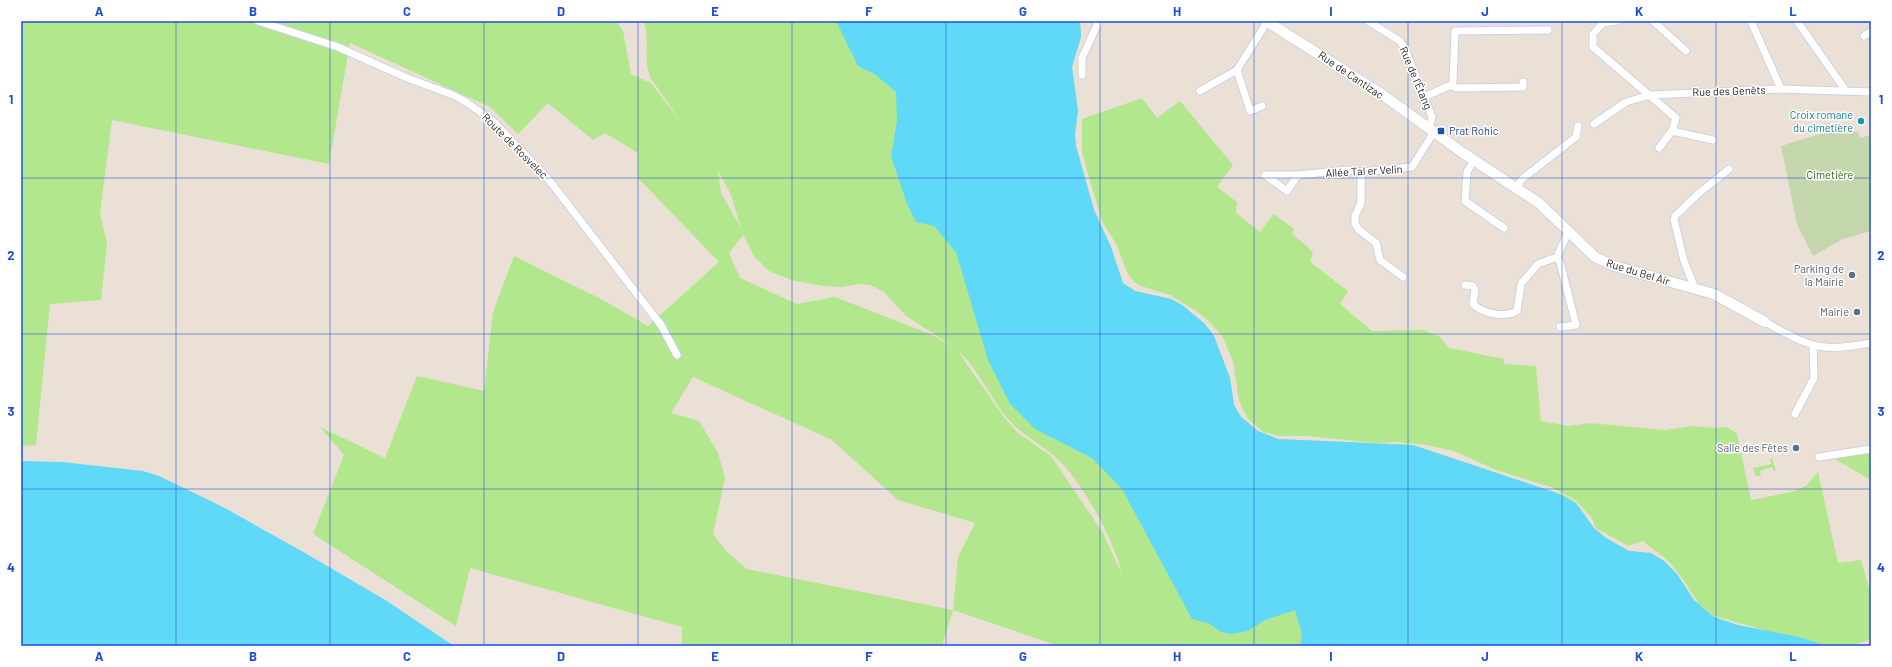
<svg xmlns="http://www.w3.org/2000/svg" width="1892" height="667" viewBox="0 0 1892 667" font-family="Barlow,sans-serif">
  <rect width="100%" height="100%" fill="#ebe0d6"/>
  <!-- green -->
  <g fill="#b2e78d" fill-rule="evenodd">
    <path d="M21 21H616L623 31 631 74 651 83 683 125 650 77C643 59 650 40 644 21H911L977 136 1448 646H1059L953 610 942 646H682V627L470 568 456 626 313 534 344 455 320 427 385 458 417 376 484 391 493 312 514 256 603 300 648 326 719 262 638 178V153L605 133 593 140 548 103 518 134 490 107 350 43 329 164 112 120 100 213 107 244 101 300 50 304 36 445 21 446ZM718 170 731 195 741 228 721 193ZM743 235 754 256 769 271 791 280 824 286 841 287 860 284 870 285 884 292 906 316 954 347 930 334 835 297 797 304 740 278 729 253ZM957 350C979 369 989 397 1008 419 1022 435 1039 443 1055 457 1080 477 1117 545 1122 575L1103 533 1051 456 1018 433 1003 416ZM693 377 832 440 898 500 975 523 958 557 953 610 747 569 726 551 713 534 725 478 718 453 699 421 671 413Z"/>
    <path d="M1080 21 1081 37 1072 67 1078 111 1075 134 1076 146 1094 210 1111 247 1123 283 1135 291 1171 299 1182 305 1205 324 1214 336 1230 378 1234 405 1241 417 1258 431 1278 439 1413 445 1566 496 1576 503 1594 528 1606 538 1629 551 1651 553 1664 561 1677 574 1694 600 1699 604C1690 590 1679 572 1667 560 1660 553 1651 549 1643 541L1628 546 1596 528 1591 517 1574 499 1551 487 1496 470 1454 451 1426 445 1397 442 1377 443 1306 436H1280L1263 432 1248 419 1239 401 1233 361 1223 338 1212 324 1199 313 1170 295 1141 286 1134 282 1127 272 1116 244 1102 221 1088 174 1082 152V119L1142 98 1157 118 1180 101 1233 165 1217 187 1237 202 1236 213 1260 232 1274 214 1294 229 1292 234 1307 246 1313 253 1310 262 1348 291 1340 304 1372 331 1424 330 1440 337 1449 348 1504 359V364L1536 366 1541 421 1568 426 1590 423 1665 430 1694 426 1712 428 1727 427 1737 434 1751 500 1792 492 1806 486 1818 472 1838 563 1861 560 1871 595V639L1851 646H1485L1247 477 968 47ZM1700 605 1714 616 1768 631C1750 629 1710 621 1700 605Z"/>
    <path d="M1871 452V480L1833 458Z"/>
    <path d="M1772 458 1776 471H1774L1772 467 1760 471 1761 475 1756 477 1753 468 1771 464 1770 459Z"/>
  </g>
  <!-- cemetery -->
  <path fill="#c3d6ac" d="M1844 127 1847 134 1858 131 1860 138 1871 135V231L1843 239 1813 256 1797 224 1781 146Z"/>
  <!-- water -->
  <g fill="#5fd9f7">
    <path d="M836 21H1080L1081 37 1072 67 1078 111 1075 134 1076 146 1094 210 1111 247 1123 283 1135 291 1171 299 1182 305 1205 324 1214 336 1230 378 1234 405 1241 417 1258 431 1278 439 1413 445 1557 493 1576 503 1594 528 1606 538 1629 551 1651 553 1664 561 1677 574 1694 600 1714 617 1738 625 1799 637 1827 646H1300L1302 634 1295 610 1265 620 1248 631 1231 634 1221 632 1210 624 1192 619 1122 489 1092 458 1035 429 1010 404 988 360 956 252 934 226 916 222 907 204 891 156 897 121 896 92 876 75 858 66Z"/>
    <path d="M21 461 62 462 143 471 159 476 223 507 305 553 387 601 454 646H21Z"/>
  </g>
  <g fill="none" stroke-linecap="round" stroke-linejoin="round">
    <!-- street casing -->
    <g stroke="#cbd1e2" stroke-width="9">
      <g id="street">
        <path d="M258 21 338 47 407 78 453 95 466 102 494 122 549 180 661 325 677 355"/>
        <path d="M1368 21 1400 41 1405 49 1432 117 1429 129"/>
        <path d="M1617 21 1603 23 1593 34V47L1676 118 1672 131 1659 148"/>
        <path d="M1653 21 1686 51"/>
        <path d="M1751 21 1781 89"/>
        <path d="M1797 21 1846 91"/>
        <path d="M1864 36 1871 31"/>
        <path d="M1237 70 1250 111 1262 106"/>
        <path d="M1082 75V58L1099 21"/>
        <path d="M1451 85 1456 88 1523 87V82"/>
        <path d="M1200 91 1237 70 1267 22"/>
        <path d="M1424 97 1451 85 1453 82 1455 31 1548 30"/>
        <path d="M1594 124 1626 102 1650 95 1781 89 1871 92"/>
        <path d="M1672 131 1713 140"/>
        <path d="M1474 160 1467 172 1465 201 1504 228"/>
        <path d="M1361 172V203L1355 216V224L1359 230 1376 243 1380 260 1403 277"/>
        <path d="M1298 175 1287 191 1265 175H1298L1348 170 1361 172 1412 167 1434 132"/>
        <path d="M1516 188 1522 179 1576 137 1578 126"/>
        <path d="M1557 257 1560 262 1576 325 1560 327"/>
        <path d="M1465 285 1473 286 1475 290 1473 304C1483 314 1505 318 1517 311L1521 284 1538 264 1557 257 1568 232"/>
        <path d="M1693 288V283L1684 261 1674 219 1675 216 1698 194 1729 169"/>
        <path d="M1765 322C1784 332 1803 345 1825 347 1840 349 1856 345 1871 343"/>
        <path d="M1795 414 1814 378 1813 345"/>
        <path d="M1819 457 1871 449"/>
      </g>
    </g>
    <!-- secondary casing -->
    <g stroke="#cbd1e2" stroke-width="12">
      <path id="secondary" d="M1266 21 1380 93 1463 153 1539 203 1595 257 1614 266 1714 294 1765 322"/>
    </g>
    <!-- street -->
    <use href="#street" stroke="#fff" stroke-width="7"/>
    <!-- secondary -->
    <use href="#secondary" stroke="#fff" stroke-width="10"/>
  </g>
  <!-- grid -->
  <path fill="none" stroke="#1d4ed8" stroke-width="1" stroke-opacity="0.55" d="M176 21V646M330 21V646M484 21V646M638 21V646M792 21V646M946 21V646M1100 21V646M1254 21V646M1408 21V646M1562 21V646M1716 21V646M21 178H1871M21 334H1871M21 489H1871"/>
  <!-- markers -->
  <circle fill="#0f9aa8" stroke="#fff" stroke-width="1.5" cx="1861" cy="121" r="4"/>
  <rect fill="#1a4fb4" stroke="#fff" stroke-width="1.5" x="1437" y="127" width="8" height="8" rx="2"/>
  <g fill="#5c6f8a" stroke="#fff" stroke-width="1.5">
    <circle cx="1852" cy="275" r="4"/>
    <circle cx="1857" cy="312" r="4"/>
    <circle cx="1796" cy="448" r="4"/>
  </g>
  <g text-anchor="middle" stroke-width="3" stroke-linejoin="round" paint-order="stroke">
    <!-- street labels -->
    <g font-size="11" fill="#262626" stroke="#fff">
      <text transform="translate(1351 75) rotate(34)" y="4">Rue de Cantizac</text>
      <text transform="translate(1416 78) rotate(67)" y="4">Rue de l'Étang</text>
      <text transform="translate(1729 91) rotate(-2)" y="4">Rue des Genêts</text>
      <text transform="translate(515 146) rotate(45)" y="4">Route de Rosvelec</text>
      <text transform="translate(1364 171) rotate(-3)" y="4">Allée Tal er Velin</text>
      <text transform="translate(1638 272) rotate(17)" y="4">Rue du Bel Air</text>
    </g>
    <!-- culture labels -->
    <g font-size="11" fill="#0d838f" stroke="#fff" text-anchor="end">
      <text x="1853" y="119">Croix romane<tspan x="1853" dy="13">du cimetière</tspan></text>
    </g>
    <!-- transit labels -->
    <g font-size="11" fill="#164399" stroke="#fff" text-anchor="start">
      <text x="1449" y="135">Prat Rohic</text>
    </g>
    <!-- park labels -->
    <g font-size="11" fill="#2a6713" stroke="#fff">
      <text x="1830" y="179">Cimetière</text>
    </g>
    <!-- service labels -->
    <g font-size="11" fill="#4e5e75" stroke="#fff" text-anchor="end">
      <text x="1844" y="273">Parking de<tspan x="1844" dy="13">la Mairie</tspan></text>
      <text x="1849" y="316">Mairie</text>
      <text x="1788" y="452">Salle des Fêtes</text>
    </g>
  </g>
  <!-- border -->
  <rect width="1892" height="667" fill="none" stroke="#ffffff" stroke-width="44"/>
  <rect x="22" y="22" width="1848" height="623" fill="none" stroke="#1d4ed8" stroke-width="1.5"/>
  <g font-size="13" text-anchor="middle" font-weight="bold" fill="#1d4ed8">
    <text x="99" y="16">A</text>
    <text x="253" y="16">B</text>
    <text x="407" y="16">C</text>
    <text x="561" y="16">D</text>
    <text x="715" y="16">E</text>
    <text x="869" y="16">F</text>
    <text x="1023" y="16">G</text>
    <text x="1177" y="16">H</text>
    <text x="1331" y="16">I</text>
    <text x="1485" y="16">J</text>
    <text x="1639" y="16">K</text>
    <text x="1793" y="16">L</text>
    <text x="11" y="104">1</text>
    <text x="1881" y="104">1</text>
    <text x="11" y="260">2</text>
    <text x="1881" y="260">2</text>
    <text x="11" y="416">3</text>
    <text x="1881" y="416">3</text>
    <text x="11" y="572">4</text>
    <text x="1881" y="572">4</text>
    <text x="99" y="661">A</text>
    <text x="253" y="661">B</text>
    <text x="407" y="661">C</text>
    <text x="561" y="661">D</text>
    <text x="715" y="661">E</text>
    <text x="869" y="661">F</text>
    <text x="1023" y="661">G</text>
    <text x="1177" y="661">H</text>
    <text x="1331" y="661">I</text>
    <text x="1485" y="661">J</text>
    <text x="1639" y="661">K</text>
    <text x="1793" y="661">L</text>
  </g>
</svg>
